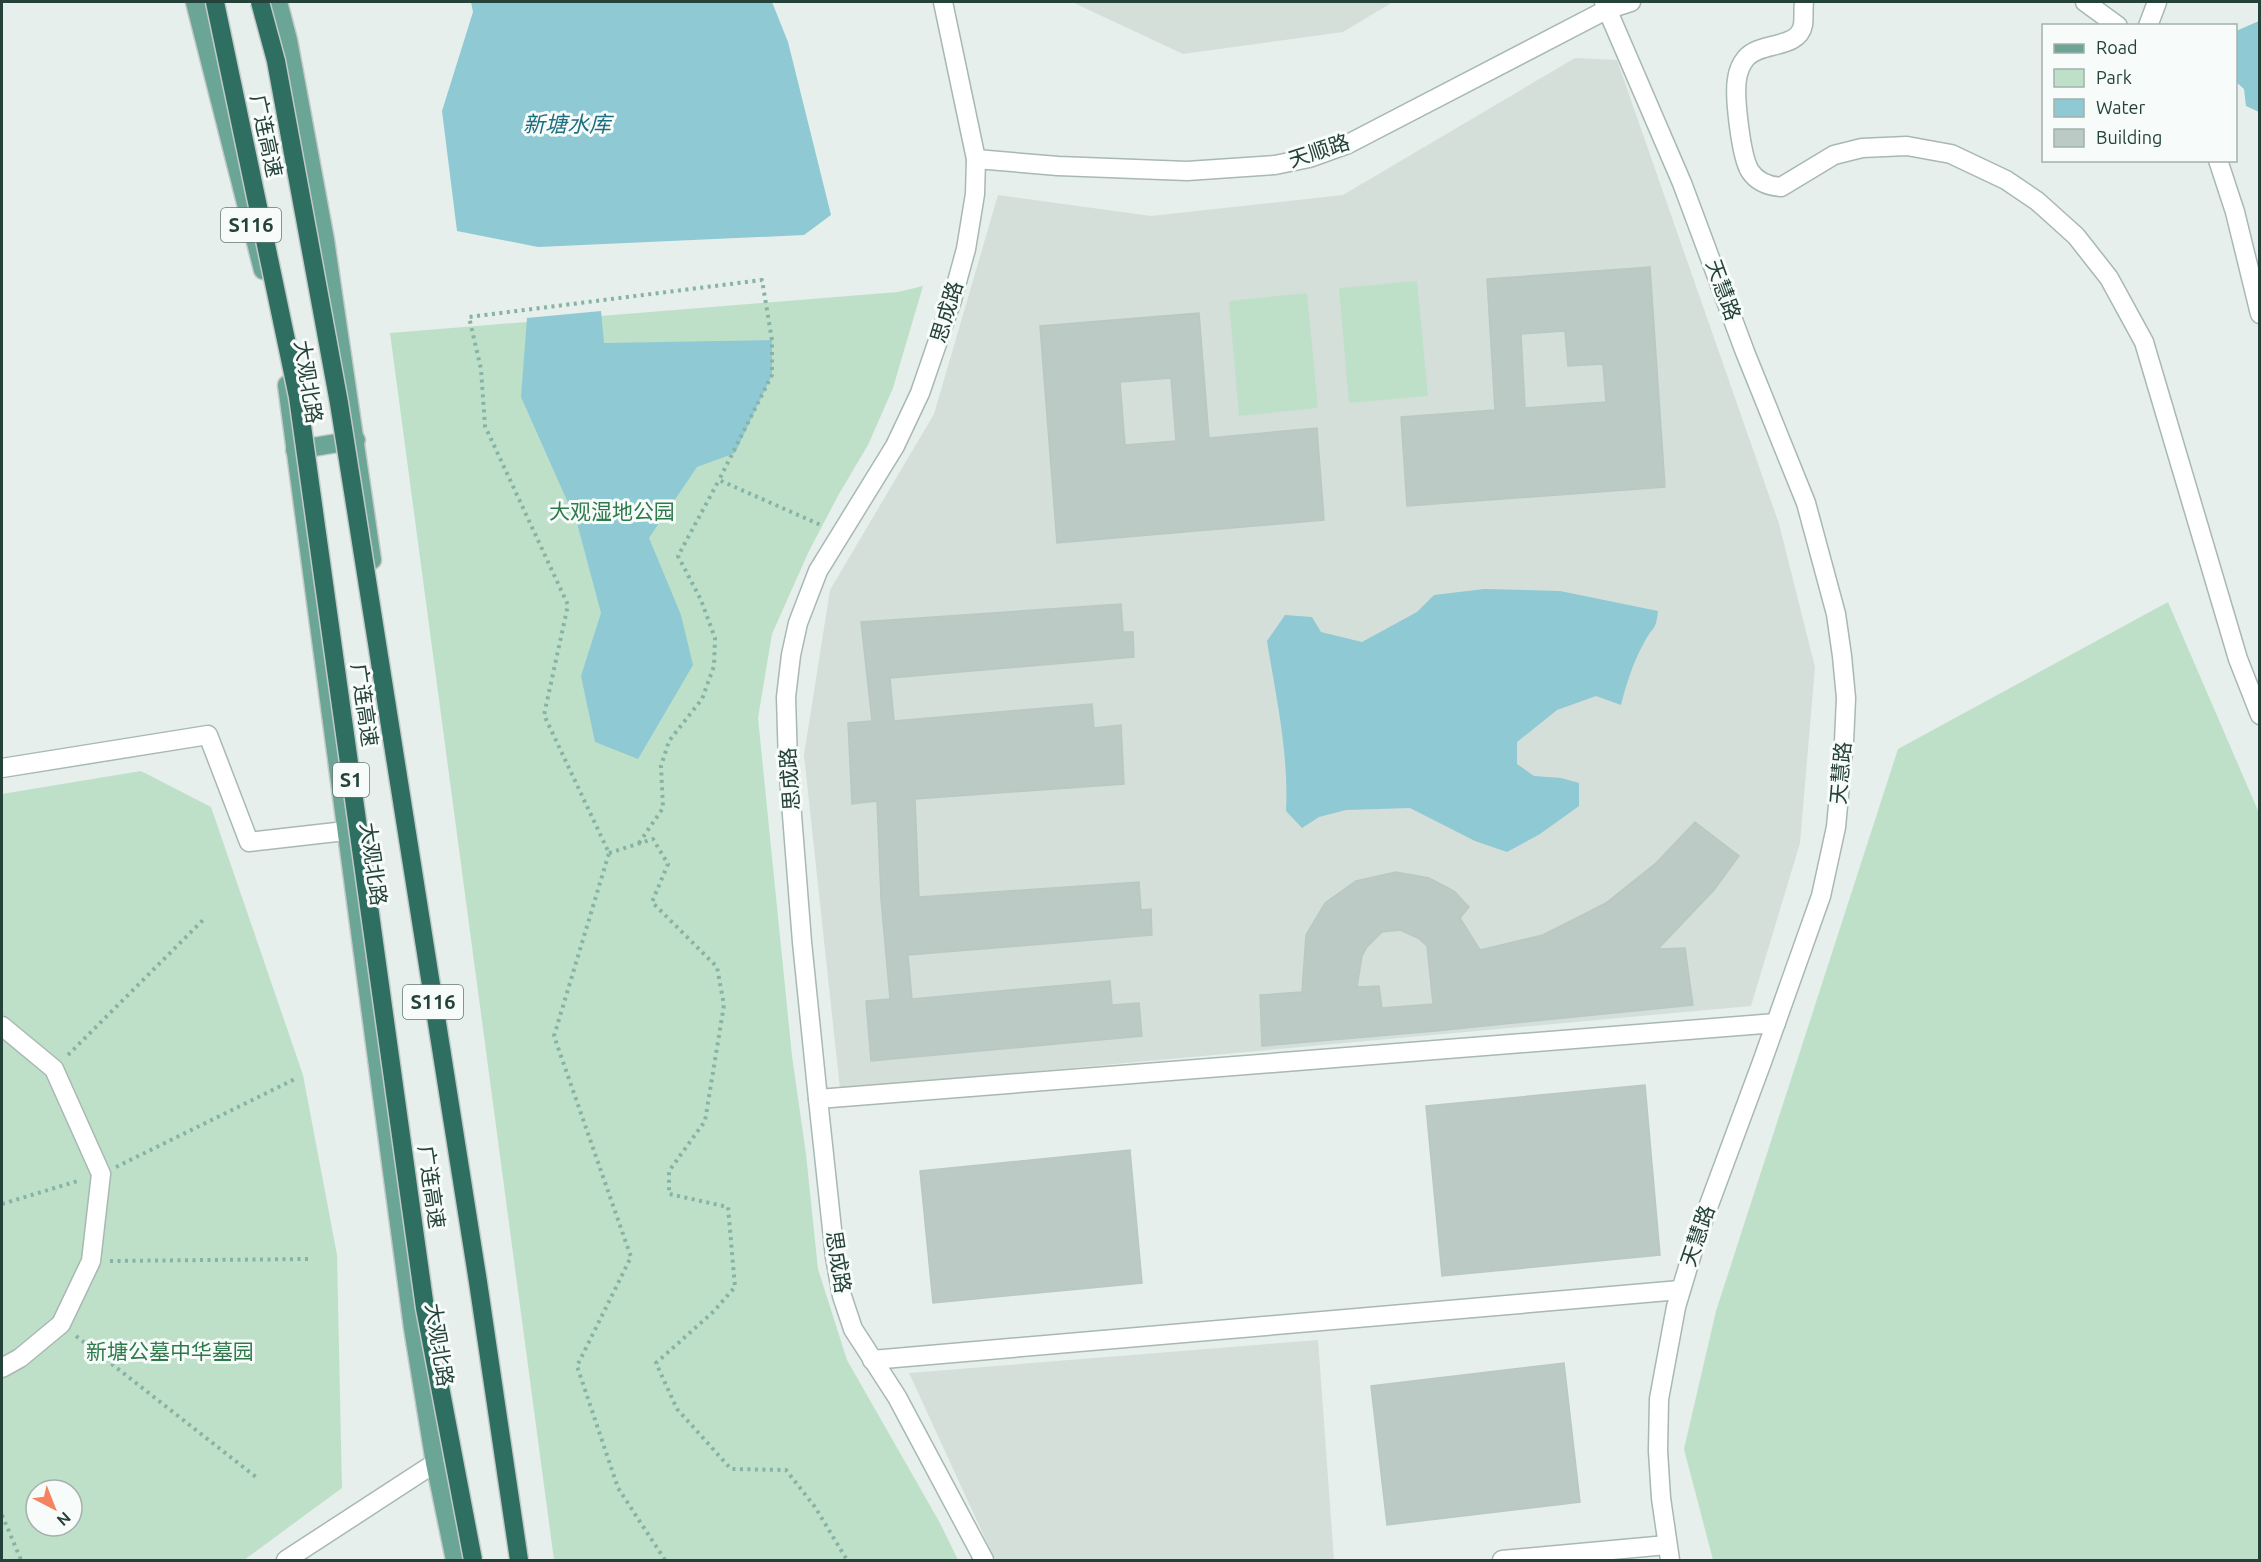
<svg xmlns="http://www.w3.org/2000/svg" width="2261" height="1562" viewBox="0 0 2261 1562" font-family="Ubuntu,'Noto Sans SC',sans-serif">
  <rect width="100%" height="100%" fill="#e6efeb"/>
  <!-- built -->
  <g fill="#d4dfda">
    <path d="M1072 2H1393L1343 32 1183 54Z"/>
    <path d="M1575 58 1617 60 1779 524 1815 667 1800 843 1751 1006 840 1089 804 755 830 590 934 414 998 195 1151 216 1343 195Z"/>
    <path d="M1318 1340 1334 1560H995L909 1373Z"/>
  </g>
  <!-- green -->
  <g fill="#bfe0c8" fill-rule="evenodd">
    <path d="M1417 281 1428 396 1349 403 1339 288Z"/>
    <path d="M923 286 893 388 868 445 839 494 809 551 772 634 758 718 792 1056 806 1154 818 1269 847 1360 940 1523 958 1560H554L390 333 898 292Z"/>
    <path d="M1307 293 1318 408 1239 416 1229 301Z"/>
    <path d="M2168 602 2259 813V1560H1713L1684 1449 1716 1311 1898 749Z"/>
    <path d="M141 771 211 807 303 1075 337 1255 342 1488 244 1560H2V794ZM36 1490H72V1526H36Z"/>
  </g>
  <!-- water -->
  <g fill="#8ec9d4">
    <path d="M471 2H772L788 42 831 215 804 235 538 247 457 231 442 111 473 12Z"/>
    <path d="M2259 21V112L2246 106 2244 89 2236 82V31Z"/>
    <path d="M601 311 604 343 772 340V375L735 453 697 467 649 538 681 615 693 665 638 759 595 742 581 676 601 613 577 523 521 397 527 318Z"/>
    <path d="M1484 589 1560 591 1658 611C1656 631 1653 626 1645 641 1634 660 1626 684 1621 705L1596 696 1557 710 1517 742V764L1534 776 1561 778 1579 783V806L1540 834 1507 852 1475 841 1410 808 1346 810 1319 817 1302 828 1286 811C1289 754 1276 697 1267 641L1285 615 1312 617 1321 632 1362 642 1417 612 1434 595Z"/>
  </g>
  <!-- building -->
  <g fill="#bbcac4" stroke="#b8c9c2" stroke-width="1.5" fill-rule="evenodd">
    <path d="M1650 267 1665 487 1407 506 1401 417 1495 410 1487 279ZM1565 331 1568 366 1603 364 1606 402 1525 408 1521 334Z"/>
    <path d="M1199 313 1209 438 1317 428 1324 520 1057 543 1040 326ZM1171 378 1176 441 1125 445 1120 382Z"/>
    <path d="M1121 604 1123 632H1133L1134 657 890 678 894 721 1092 704 1094 728 1121 725 1124 784 915 799 919 897 1139 882 1141 910 1151 909 1152 935 908 955 912 999 1110 981 1112 1005 1139 1003 1142 1036 871 1061 866 1001 890 999 881 899 877 801 852 804 848 723 872 721 861 622Z"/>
    <path d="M1695 822 1739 856 1714 890 1658 949 1685 948 1693 1005 1435 1031 1262 1046 1260 995 1302 992 1306 935 1325 903 1356 881 1396 872 1429 878 1454 891 1469 907 1460 918 1480 950 1543 935 1606 903 1656 863ZM1400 930 1418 938 1427 946 1433 1004 1382 1008 1379 986 1357 987 1362 956 1367 947 1382 932Z"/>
    <path d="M1645 1085 1660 1255 1442 1276 1426 1106Z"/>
    <path d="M1130 1150 1142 1283 933 1303 920 1171Z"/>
    <path d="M1564 1363 1580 1502 1387 1525 1371 1386Z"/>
  </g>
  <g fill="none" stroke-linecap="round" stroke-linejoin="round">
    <!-- minor casing -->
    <g stroke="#a8b8b2" stroke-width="21">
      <g id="minor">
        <path d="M943 2 976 159 975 194 966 249 952 300 920 393 895 446 818 571 798 623 791 655 786 697 788 764 802 942 818 1099 835 1257 842 1296 853 1329 897 1397 984 1560"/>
        <path d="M1604 2 1682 183 1745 352 1806 503 1836 614 1842 656 1846 698 1844 742 1836 827 1821 896 1762 1062 1697 1237 1676 1307 1659 1399 1658 1451 1661 1498 1670 1560"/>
        <path d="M1804 2C1803 9 1804 17 1803 25 1798 50 1760 41 1746 58 1741 64 1738 72 1737 79 1734 96 1741 157 1750 171 1757 182 1768 186 1781 187L1834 155 1862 148 1907 146 1951 154 2006 180 2037 201 2076 236 2109 278 2144 342 2238 659 2260 715"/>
        <path d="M2085 2 2118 26"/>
        <path d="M2148 26 2157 2"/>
        <path d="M976 159 1058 166 1187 171 1275 165 1309 158 1348 144 1606 10 1631 2"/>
        <path d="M2218 160 2235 212 2260 314"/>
        <path d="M2 768 208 735 249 842 345 831"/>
        <path d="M2 1026 54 1069 101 1174 91 1261 61 1324 20 1358 2 1368"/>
        <path d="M818 1099 1776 1023"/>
        <path d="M872 1360 1680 1290"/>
        <path d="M286 1560 435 1463"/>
        <path d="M1502 1560 1667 1545"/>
      </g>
    </g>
    <!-- major casing -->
    <g stroke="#c2cac8" stroke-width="21">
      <g id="major">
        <path d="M195 2 263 270"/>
        <path d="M278 2 288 40 325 240 372 560"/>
        <path d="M287 385 413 1328 435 1463 455 1560"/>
        <path d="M295 450 356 440"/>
      </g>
    </g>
    <!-- path -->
    <g stroke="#86b3a5" stroke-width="4" stroke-dasharray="3 4.5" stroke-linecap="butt">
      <path d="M639 843 663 808 661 766 669 741 702 699 714 666 715 638 701 600 678 556 719 480"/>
      <path d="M609 853 653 839 668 864 652 902 717 967 724 1005 705 1121 669 1171V1194L728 1207 735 1287 714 1311 656 1363 677 1409 731 1469 786 1470 815 1507 847 1560"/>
      <path d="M68 1055 203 920"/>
      <path d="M116 1167 297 1078"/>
      <path d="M2 1204 81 1180"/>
      <path d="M110 1261 309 1259"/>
      <path d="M76 1336 256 1477"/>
      <path d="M2 1515 21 1560"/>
      <path d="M665 1560 618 1488 577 1366 631 1257 554 1036 609 853 544 715 568 605 485 426 481 369 469 317 762 280 772 340V375L719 480 823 526"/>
    </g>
    <!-- minor -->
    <use href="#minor" stroke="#fff" stroke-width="18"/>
    <!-- major -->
    <use href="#major" stroke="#6aa596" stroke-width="18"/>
    <!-- highway-bridge casing -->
    <g stroke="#c2cac8" stroke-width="21" stroke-linecap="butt">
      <g id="highway-bridge">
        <path d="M215 2 298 397 425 1308 473 1560"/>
        <path d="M260 2 276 61 339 403 478 1282 519 1560"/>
      </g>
    </g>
    <!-- highway-bridge -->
    <use href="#highway-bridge" stroke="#2f6f62" stroke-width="18"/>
  </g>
  <g text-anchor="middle" stroke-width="6" stroke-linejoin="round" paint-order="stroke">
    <!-- shield labels -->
    <g fill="#f7fbf9" stroke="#637a73" stroke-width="1.5">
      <rect x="221" y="208" width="60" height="34" rx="4.5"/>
      <rect x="333" y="763" width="36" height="34" rx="4.5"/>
      <rect x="403" y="985" width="60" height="34" rx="4.5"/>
    </g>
    <g font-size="20" font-weight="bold" fill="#24423a">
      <text x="251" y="232">S116</text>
      <text x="351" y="787">S1</text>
      <text x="433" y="1009">S116</text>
    </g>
    <!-- street labels -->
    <g font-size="21" fill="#24423a" stroke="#f7fbf9">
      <text transform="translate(266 136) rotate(78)" y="7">广连高速</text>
      <text transform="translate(1319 151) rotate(-18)" y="7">天顺路</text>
      <text transform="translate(1723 290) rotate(70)" y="7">天慧路</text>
      <text transform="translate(947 312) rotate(-73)" y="7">思成路</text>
      <text transform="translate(308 382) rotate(81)" y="7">大观北路</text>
      <text transform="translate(364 705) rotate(82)" y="7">广连高速</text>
      <text transform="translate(1841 773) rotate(-85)" y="7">天慧路</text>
      <text transform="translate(790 779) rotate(-94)" y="7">思成路</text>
      <text transform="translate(373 864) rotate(82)" y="7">大观北路</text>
      <text transform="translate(431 1187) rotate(82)" y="7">广连高速</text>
      <text transform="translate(1698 1236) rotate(-71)" y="7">天慧路</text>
      <text transform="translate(838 1262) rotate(81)" y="7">思成路</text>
      <text transform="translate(439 1345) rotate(81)" y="7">大观北路</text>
    </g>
    <!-- park labels -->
    <g font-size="21" fill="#2d7a4b" stroke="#f7fbf9">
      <text x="612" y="519">大观湿地公园</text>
      <text x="170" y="1359">新塘公墓中华墓园</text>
    </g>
    <!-- water labels -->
    <g font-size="22" font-style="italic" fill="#1c6f80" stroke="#f7fbf9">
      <text x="567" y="132">新塘水库</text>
    </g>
  </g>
  <!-- border -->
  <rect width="2261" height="1562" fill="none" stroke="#24423a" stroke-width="6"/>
  <!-- legend -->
  <rect x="2042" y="24" width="195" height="138" fill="#f7fbf9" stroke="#a3b1ad" stroke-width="1.5"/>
  <rect x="2054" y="44" width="30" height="9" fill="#6aa596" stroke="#a3b1ad" stroke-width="1.5"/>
  <text x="2096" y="54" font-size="18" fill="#24423a">Road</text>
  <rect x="2054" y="69" width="30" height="18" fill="#bfe0c8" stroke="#a3b1ad" stroke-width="1.5"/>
  <text x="2096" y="84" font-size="18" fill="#24423a">Park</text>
  <rect x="2054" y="99" width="30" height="18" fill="#8ec9d4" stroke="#a3b1ad" stroke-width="1.5"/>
  <text x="2096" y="114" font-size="18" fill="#24423a">Water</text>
  <rect x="2054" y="129" width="30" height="18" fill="#bbcac4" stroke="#a3b1ad" stroke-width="1.5"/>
  <text x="2096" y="144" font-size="18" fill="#24423a">Building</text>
  <!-- north arrow -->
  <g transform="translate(54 1508) rotate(138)"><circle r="28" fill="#f7fbf9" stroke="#a3b1ad" stroke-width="1.5"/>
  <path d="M0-4.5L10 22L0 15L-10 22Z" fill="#f4845f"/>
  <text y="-9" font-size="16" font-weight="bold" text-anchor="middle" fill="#24423a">N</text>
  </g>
</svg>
